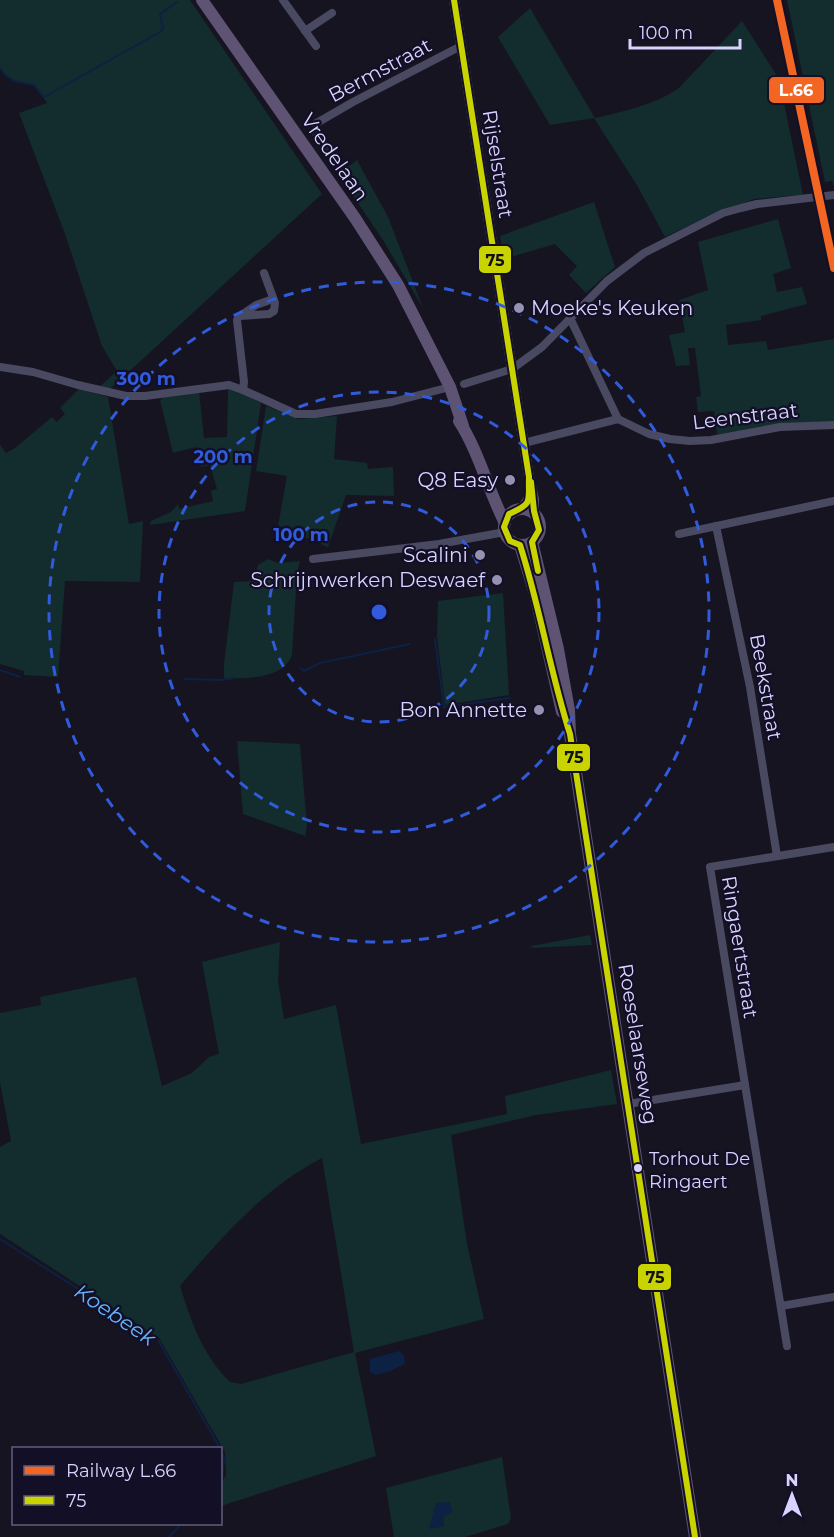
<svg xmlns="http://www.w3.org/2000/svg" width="834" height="1537" viewBox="0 0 834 1537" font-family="Montserrat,sans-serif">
  <rect width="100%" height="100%" fill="#161421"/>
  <!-- green -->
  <g fill="#132c2d" fill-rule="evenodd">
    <path d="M0 0H190L322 194 109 390 99 387 117 371 102 346 65 234 19 113 47 103 34 85C19 82 9 81 0 68Z"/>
    <path d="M787 0H834V187L832 181 825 182Z"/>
    <path d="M530 8 595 118C625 111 654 105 679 88L742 21 779 79 803 195 754 199 707 217 665 237 638 187 594 118 550 125 498 37Z"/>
    <path d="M315 129 344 170 357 160 388 217 423 308 383 240 310 132Z"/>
    <path d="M594 202 615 267 586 293 569 275 577 266 555 244 504 259 500 236Z"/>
    <path d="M778 219 791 268 773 274 777 292 802 287 807 304 761 316V320L726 325 728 345 766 341 768 350 834 339V421L775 424 717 435 714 411 698 412 696 397 701 396 695 348H688L690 365 676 366 669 335 685 332 679 300 708 290 698 242Z"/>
    <path d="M79 389 108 397 129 524 143 521 140 582 65 581 58 677 24 675V671L0 664V445L6 453 15 448 52 417 57 422 65 414 60 408Z"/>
    <path d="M228 389 238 391 261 403 245 511 150 525 151 521 171 512 178 504 179 509 213 501 211 491 217 489 210 465 201 467 196 447 173 453 160 400 163 397 199 391 204 438 227 437Z"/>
    <path d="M266 406 298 419 337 416 334 459 367 463 368 469 393 467 394 496 346 495 328 547 278 526 287 476 256 471Z"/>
    <path d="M268 559 278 563 300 561 297 573 292 655C284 679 245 679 224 678V664L234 582 252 581 258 565Z"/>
    <path d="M503 593 509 695 445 705 437 636 438 601Z"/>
    <path d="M237 741 300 744 307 826 305 836 243 814Z"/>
    <path d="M590 935 592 945 532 948 531 946Z"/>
    <path d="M280 942 278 980 284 1019 336 1005 361 1144 507 1114 505 1096 611 1070 617 1104 536 1115 451 1135 467 1244 484 1319 355 1353 376 1456 221 1506V1483L226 1475 225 1452 159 1338 0 1234V1147L11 1141 0 1082V1013L41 1005 40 997 136 977 162 1086 192 1073 209 1057 219 1054 202 962ZM322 1158 354 1352 241 1384 230 1382C203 1356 191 1321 180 1286 221 1238 264 1188 322 1158Z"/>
    <path d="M502 1457 511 1518 508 1524 465 1537H394L386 1488Z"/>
  </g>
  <!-- water -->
  <g fill="#0d2144">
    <path d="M399 1351 404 1356 405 1364 388 1372 375 1375 370 1372V1359Z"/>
    <path d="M450 1502 452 1512 443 1517 444 1526 429 1529 436 1503Z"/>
  </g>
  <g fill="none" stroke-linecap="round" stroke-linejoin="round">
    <!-- stream -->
    <g stroke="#0d2144" stroke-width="2">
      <path d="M0 68 5 75 14 81 34 85 44 97 160 32 163 29 160 14 177 2"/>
      <path d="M435 639 444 707 510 698"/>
      <path d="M300 668 304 671 320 663 410 644"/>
      <path d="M0 670 20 677"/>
      <path d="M185 679 222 680 234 678"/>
      <path d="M0 1239 158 1340 220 1448"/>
      <path d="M220 1449 224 1458 222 1479 220 1481"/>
      <path d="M169 1537 181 1524"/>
    </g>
    <!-- street -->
    <g stroke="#4a4962" stroke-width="8">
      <path d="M283 0 316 46"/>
      <path d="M305 31 332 13"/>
      <path d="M315 124 353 102 461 46"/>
      <path d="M240 316 256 305 273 299"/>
      <path d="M570 318 618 419"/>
      <path d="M0 367 33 372 78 385 126 396H145L229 385 243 390 296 414H315L392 402 450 387"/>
      <path d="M464 384 512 369 542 347 607 281 644 253 723 213 741 208 757 204 834 195"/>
      <path d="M243 390 244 382 237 320 239 316 269 314 274 311 275 303 264 273"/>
      <path d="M524 443 618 419 649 434 670 439 690 441 711 440 780 427 834 425"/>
      <path d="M716 526 750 687 777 856"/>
      <path d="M679 534 834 501"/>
      <path d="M313 559 439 544 505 532"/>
      <path d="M628 1104 745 1085"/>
      <path d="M781 1306 834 1297"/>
      <path d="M787 1346 710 867 834 847"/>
    </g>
    <!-- secondary -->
    <g stroke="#575674" stroke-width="10">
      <path d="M454 0 529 477 534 499V514"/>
      <path d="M522 509 529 498V492"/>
    </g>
    <!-- primary -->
    <g stroke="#5e5373" stroke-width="12">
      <path d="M202 0 355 218 398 285 450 387 463 426"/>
      <path d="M459 421C479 452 488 490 505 523"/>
      <circle cx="522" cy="527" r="18"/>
      <path d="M532 542 558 649 569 710 570 734 695 1537"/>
      <path d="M520 545 535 594 562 712"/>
    </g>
    <!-- bus-1 casing -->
    <g stroke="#130f26" stroke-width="10">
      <g id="bus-1">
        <path d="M454 0 529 477C528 502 534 503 509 514L504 527 510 541 520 545C540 607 550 672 570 734L695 1537"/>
        <path d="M531 482 534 511 539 530 532 542 538 571"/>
      </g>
    </g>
    <!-- bus-1 -->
    <use href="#bus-1" stroke="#c8d300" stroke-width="6"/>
    <!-- rail-1 casing -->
    <g stroke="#130f26" stroke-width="12">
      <path id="rail-1" d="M777 0 834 268"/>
    </g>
    <!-- rail-1 -->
    <use href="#rail-1" stroke="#f26522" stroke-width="8"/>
  </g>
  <!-- distance rings -->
  <g fill="none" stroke="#305bdc" stroke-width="3" stroke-dasharray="10 8">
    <circle cx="379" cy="612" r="110"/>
    <circle cx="379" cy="612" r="220"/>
    <circle cx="379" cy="612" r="330"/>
  </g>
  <!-- markers -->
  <g fill="#9591b1" stroke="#130f26" stroke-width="2">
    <circle cx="519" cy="308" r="6"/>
    <circle cx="510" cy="480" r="6"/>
    <circle cx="480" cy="555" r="6"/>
    <circle cx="497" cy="580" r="6"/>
    <circle cx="539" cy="710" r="6"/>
  </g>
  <circle fill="#d9d4ff" stroke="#130f26" stroke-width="2" cx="638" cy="1168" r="5"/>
  <g text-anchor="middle" stroke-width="4.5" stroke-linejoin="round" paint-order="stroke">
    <!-- bus labels -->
    <g font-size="18" fill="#d9d4ff" stroke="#130f26" text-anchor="start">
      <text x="649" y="1165">Torhout De<tspan x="649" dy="23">Ringaert</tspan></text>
    </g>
    <!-- street labels -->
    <g font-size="20" fill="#d9d4ff" stroke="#130f26">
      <text transform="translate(380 70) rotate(-28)" y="7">Bermstraat</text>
      <text transform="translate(335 157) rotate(55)" y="7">Vredelaan</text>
      <text transform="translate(498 164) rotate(81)" y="7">Rijselstraat</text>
      <text transform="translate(745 416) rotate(-7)" y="7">Leenstraat</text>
      <text transform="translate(766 687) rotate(80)" y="7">Beekstraat</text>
      <text transform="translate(740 947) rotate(81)" y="7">Ringaertstraat</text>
      <text transform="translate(638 1044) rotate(81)" y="7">Roeselaarseweg</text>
    </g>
    <!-- poi labels -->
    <g font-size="20" fill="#d9d4ff" stroke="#130f26" text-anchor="end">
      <text x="531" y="315" text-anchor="start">Moeke's Keuken</text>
      <text x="498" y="487">Q8 Easy</text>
      <text x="468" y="562">Scalini</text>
      <text x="485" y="587">Schrijnwerken Deswaef</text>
      <text x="527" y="717">Bon Annette</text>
    </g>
    <!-- water labels -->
    <g font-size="21" font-style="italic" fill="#62b6ff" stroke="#130f26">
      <text transform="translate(115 1315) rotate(34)" y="7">Koebeek</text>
    </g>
  </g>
  <circle cx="379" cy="612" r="9" fill="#305bdc" stroke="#130f26" stroke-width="3"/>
  <g font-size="18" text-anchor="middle" font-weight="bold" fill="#305bdc" stroke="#130f26" stroke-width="4.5" stroke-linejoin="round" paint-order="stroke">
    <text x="146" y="385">300 m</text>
    <text x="223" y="463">200 m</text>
    <text x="301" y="541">100 m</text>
  </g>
  <g stroke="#130f26" stroke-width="2">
    <rect x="768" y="76" width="57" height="28" rx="6" fill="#f26522"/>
    <rect x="478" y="245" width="34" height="29" rx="6" fill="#c8d300"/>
    <rect x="556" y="743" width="35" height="29" rx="6" fill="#c8d300"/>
    <rect x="637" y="1263" width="35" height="28" rx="6" fill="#c8d300"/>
  </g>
  <g font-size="16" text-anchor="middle" font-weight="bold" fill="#fff">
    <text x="796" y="96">L.66</text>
  </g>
  <g font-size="16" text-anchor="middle" font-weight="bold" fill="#111">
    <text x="495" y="266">75</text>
    <text x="574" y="763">75</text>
    <text x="655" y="1283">75</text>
  </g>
  <!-- legend -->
  <rect x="12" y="1447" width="210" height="78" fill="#130f26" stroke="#625e7d" stroke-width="1.5"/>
  <rect x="24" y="1466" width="30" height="9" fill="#f26522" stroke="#625e7d" stroke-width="1.5"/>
  <text x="66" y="1477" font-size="18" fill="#d9d4ff">Railway L.66</text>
  <rect x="24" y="1496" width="30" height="9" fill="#c8d300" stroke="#625e7d" stroke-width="1.5"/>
  <text x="66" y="1507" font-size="18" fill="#d9d4ff">75</text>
  <!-- north arrow -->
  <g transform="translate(792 1495)" stroke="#130f26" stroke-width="4.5" paint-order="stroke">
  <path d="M0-4.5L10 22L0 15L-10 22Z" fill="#d9d4ff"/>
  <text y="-9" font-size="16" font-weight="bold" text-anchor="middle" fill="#d9d4ff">N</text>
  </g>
  <!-- scale -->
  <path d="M630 39v9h110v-9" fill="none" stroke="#d9d4ff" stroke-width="3"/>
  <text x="639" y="39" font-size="18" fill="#d9d4ff" stroke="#130f26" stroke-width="4.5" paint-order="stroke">100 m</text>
</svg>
